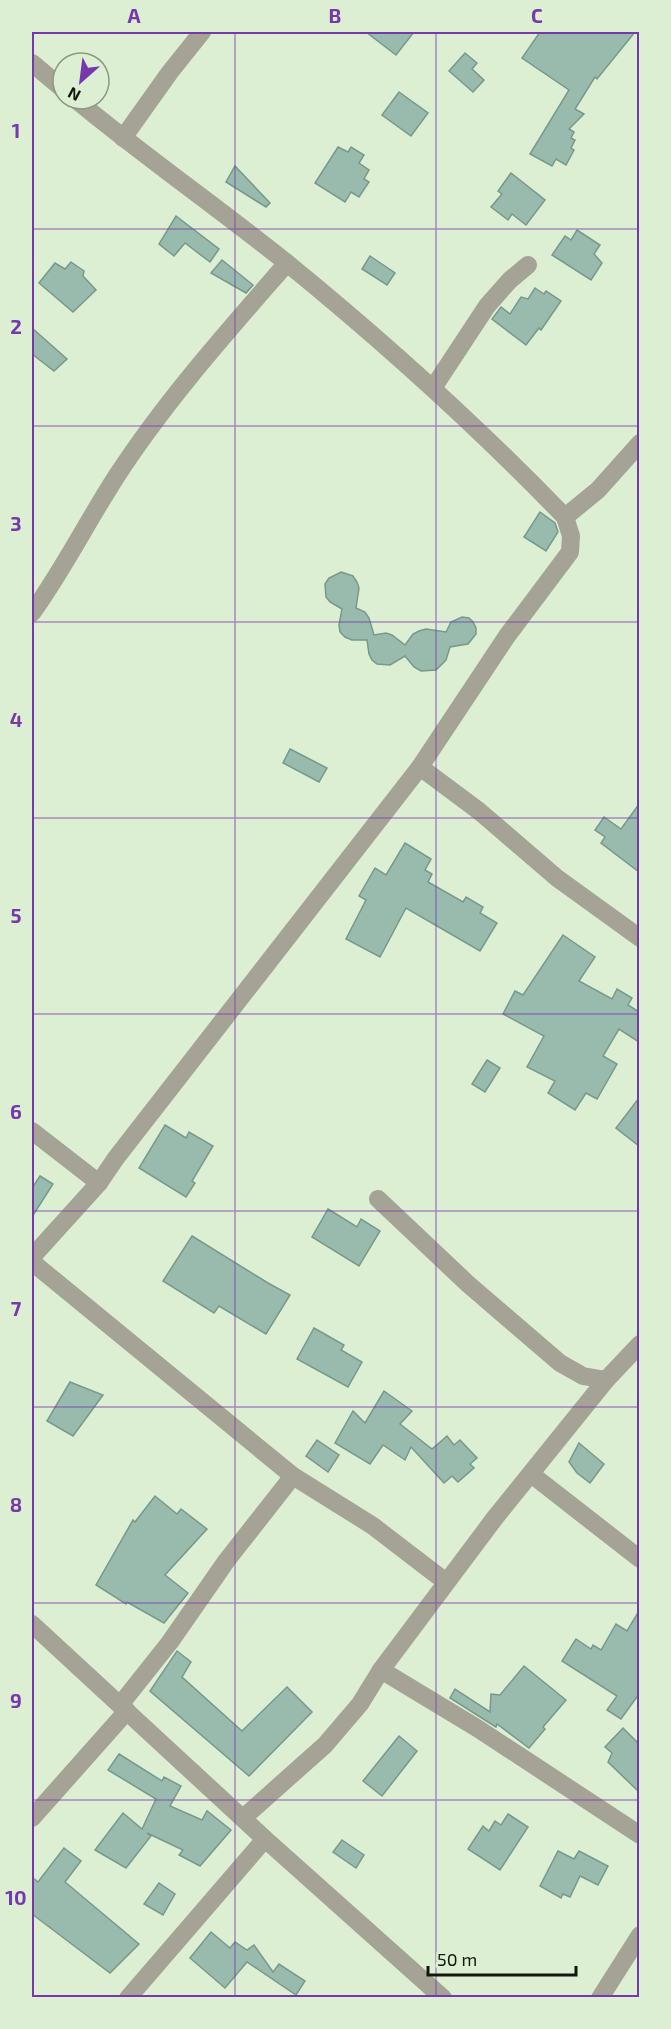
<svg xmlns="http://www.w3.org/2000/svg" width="671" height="2029" viewBox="0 0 671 2029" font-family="'Exo 2',sans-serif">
  <rect width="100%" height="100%" fill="#ddefd3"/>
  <!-- building -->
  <g fill="#98bbad" stroke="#77998c" stroke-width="1.5">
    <path d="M366 32H414L396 55Z"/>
    <path d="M540 32H635L597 79 595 77 575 109 584 114 569 129 574 132 571 138 575 140 571 148 574 150 566 165 556 159 552 166 530 154 569 90 522 58Z"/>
    <path d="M465 53 477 63 472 69 484 80 473 92 449 71Z"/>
    <path d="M399 92 428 113 411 136 382 115Z"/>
    <path d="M338 147 348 152 351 147 364 155 359 163 369 170 364 179 369 182 359 197 351 192 345 202 315 183Z"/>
    <path d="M235 166 270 203 266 207 226 182Z"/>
    <path d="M511 173 545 200 526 225 512 214 508 220 491 207 502 194 498 191Z"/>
    <path d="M176 216 219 249 210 262 185 243 174 256 159 244Z"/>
    <path d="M577 230 600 245 594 254 602 263 591 280 552 255 565 236 571 240Z"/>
    <path d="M370 256 395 273 387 285 362 269Z"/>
    <path d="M222 260 253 285 246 293 211 273Z"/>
    <path d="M71 262 84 271 83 276 96 290 73 312 39 283 55 263 65 269Z"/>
    <path d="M535 288 544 294 546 291 561 301 541 330 539 328 526 345 492 319 501 307 510 314 521 297 528 299Z"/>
    <path d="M32 328 67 359 54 371 32 354Z"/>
    <path d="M540 512 555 523 558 532 546 551 524 537Z"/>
    <path d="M341 572 353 576 357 582 359 588 356 608 365 612 369 618 374 635 386 633 392 635 405 645 413 634 419 631 426 629 446 632 451 622 462 617 469 618 473 622 476 628V634L468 644 450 647 446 660 436 670 421 671 414 667 405 656 390 665 377 664 372 660 369 654 367 640H352L345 637 340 632 339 625 342 609 330 602 326 597 325 584 329 578Z"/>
    <path d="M290 749 327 768 319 782 283 763Z"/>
    <path d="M639 804V872L601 843 605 837 595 830 604 817 621 829Z"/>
    <path d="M405 843 431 859 425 870 432 874 428 882 463 902 466 897 483 907 480 913 497 923 480 951 406 908 380 957 346 939 366 900 359 896 375 868 386 875Z"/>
    <path d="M563 935 595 957 579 981 612 999 617 989 632 998 628 1005 639 1012V1042L619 1029 603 1056 617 1064 597 1099 586 1093 575 1110 548 1093 555 1081 527 1067 544 1036 503 1014 515 991 523 995Z"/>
    <path d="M487 1060 500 1068 485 1092 472 1084Z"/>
    <path d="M639 1098V1146L616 1128Z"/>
    <path d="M165 1125 186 1138 189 1132 213 1146 192 1181 195 1183 186 1197 139 1168Z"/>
    <path d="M40 1176 53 1184 32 1217V1188Z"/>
    <path d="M328 1209 357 1227 361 1219 380 1231 359 1266 312 1237Z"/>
    <path d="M192 1236 268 1283 290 1295 266 1334 219 1306 214 1313 163 1281Z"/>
    <path d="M314 1328 344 1345 341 1350 362 1362 348 1387 297 1359Z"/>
    <path d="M70 1382 103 1395 73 1436 47 1421Z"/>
    <path d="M384 1391 412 1411 400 1424 432 1449 447 1436 454 1445 460 1440 477 1458 470 1464 474 1468 458 1482 452 1476 444 1483 411 1447 405 1460 383 1445 370 1464 335 1443 353 1411 365 1423Z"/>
    <path d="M317 1440 339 1455 328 1472 306 1456Z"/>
    <path d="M579 1443 604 1464 590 1483 577 1473 569 1462Z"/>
    <path d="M155 1496 177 1514 181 1509 207 1529 165 1575 188 1593 164 1623 127 1602 126 1604 96 1585 133 1520 135 1522Z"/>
    <path d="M639 1611V1694L621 1719 607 1710 617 1696 562 1661 576 1639 591 1649 593 1645 601 1650 616 1624 627 1631Z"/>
    <path d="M177 1651 191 1662 182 1677 242 1731 287 1687 312 1712 249 1776 150 1691Z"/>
    <path d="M524 1666 566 1700 543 1727 545 1729 529 1748 497 1724 496 1727 450 1698 455 1689 490 1712 491 1694 500 1695Z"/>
    <path d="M623 1728 639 1744V1792L608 1762 612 1753 605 1747Z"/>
    <path d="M399 1736 417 1751 382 1796 363 1781Z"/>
    <path d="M119 1754 162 1781 164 1777 181 1786 170 1806 202 1820 207 1811 231 1830 200 1866 179 1855 183 1850 147 1833 151 1836 126 1868 95 1850 123 1813 142 1829 156 1799 108 1770Z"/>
    <path d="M508 1814 528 1827 500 1870 468 1849 483 1826 489 1831 495 1821 501 1825Z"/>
    <path d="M342 1840 364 1855 356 1868 333 1852Z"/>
    <path d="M64 1848 81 1861 65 1882 139 1944 110 1973 32 1914V1877L38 1882Z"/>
    <path d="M558 1851 574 1859 579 1851 608 1866 598 1885 580 1876 570 1897 563 1894 561 1898 540 1886Z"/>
    <path d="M159 1883 175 1894 163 1915 144 1904Z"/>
    <path d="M211 1932 230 1948 235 1942 247 1950 254 1945 273 1972 279 1964 305 1981 296 1995 247 1962 225 1988 190 1958Z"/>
  </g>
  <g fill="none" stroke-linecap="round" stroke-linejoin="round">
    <!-- minor -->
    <g stroke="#a5a395" stroke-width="18">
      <path d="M32 63 63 89"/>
      <path d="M75 99C144 156 217 207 287 263 384 342 478 427 565 517L571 536 570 552 507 636 420 767"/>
      <path d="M123 138 170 72 202 32"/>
      <path d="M433 388 487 306 510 280 528 265"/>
      <path d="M565 517 598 490 640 443"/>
      <path d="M32 613C63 570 87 522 116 477 166 400 227 332 287 263"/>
      <path d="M32 1131 99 1183"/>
      <path d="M378 1199 468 1284 560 1363 583 1376 606 1380"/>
      <path d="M32 1257 99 1183 116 1158 420 767 479 811 557 878 640 938"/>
      <path d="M32 1262 293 1476 373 1526 446 1582"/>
      <path d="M531 1474 640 1559"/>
      <path d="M32 1624 265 1839 443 1998"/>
      <path d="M381 1670 477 1728 640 1835"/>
      <path d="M120 1705 170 1642 227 1560 293 1476"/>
      <path d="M32 1818 127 1711"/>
      <path d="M243 1818 325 1745 360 1704 381 1670 494 1519 606 1380 640 1344"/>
      <path d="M128 1998 265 1839"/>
      <path d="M600 1998 640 1935"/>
    </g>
  </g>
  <!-- grid -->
  <path fill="none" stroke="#7738ad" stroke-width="1.5" stroke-opacity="0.55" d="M235 32V1998M436 32V1998M32 229H640M32 426H640M32 622H640M32 818H640M32 1014H640M32 1211H640M32 1407H640M32 1603H640M32 1800H640"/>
  <!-- border -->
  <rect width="671" height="2029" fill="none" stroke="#ddefd3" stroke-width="66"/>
  <!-- north arrow -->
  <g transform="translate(81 81) rotate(208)"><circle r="28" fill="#ddefd3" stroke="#8c9984" stroke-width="1.5"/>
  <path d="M0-4.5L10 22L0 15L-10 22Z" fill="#7738ad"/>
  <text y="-9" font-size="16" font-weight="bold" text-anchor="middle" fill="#12180e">N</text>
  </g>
  <!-- scale -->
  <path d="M428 1966v9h148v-9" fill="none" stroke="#12180e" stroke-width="3"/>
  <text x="437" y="1966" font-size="18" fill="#12180e" stroke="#ddefd3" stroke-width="4.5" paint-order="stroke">50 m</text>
  <rect x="33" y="33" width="605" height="1963" fill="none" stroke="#7738ad" stroke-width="2"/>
  <g font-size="20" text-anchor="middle" font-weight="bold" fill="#7738ad">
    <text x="134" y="23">A</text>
    <text x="335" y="23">B</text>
    <text x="537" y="23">C</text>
    <text x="16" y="138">1</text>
    <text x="16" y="334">2</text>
    <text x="16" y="531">3</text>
    <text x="16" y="727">4</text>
    <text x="16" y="923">5</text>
    <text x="16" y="1119">6</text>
    <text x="16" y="1316">7</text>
    <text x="16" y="1512">8</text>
    <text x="16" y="1708">9</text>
    <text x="16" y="1905">10</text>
  </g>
</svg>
